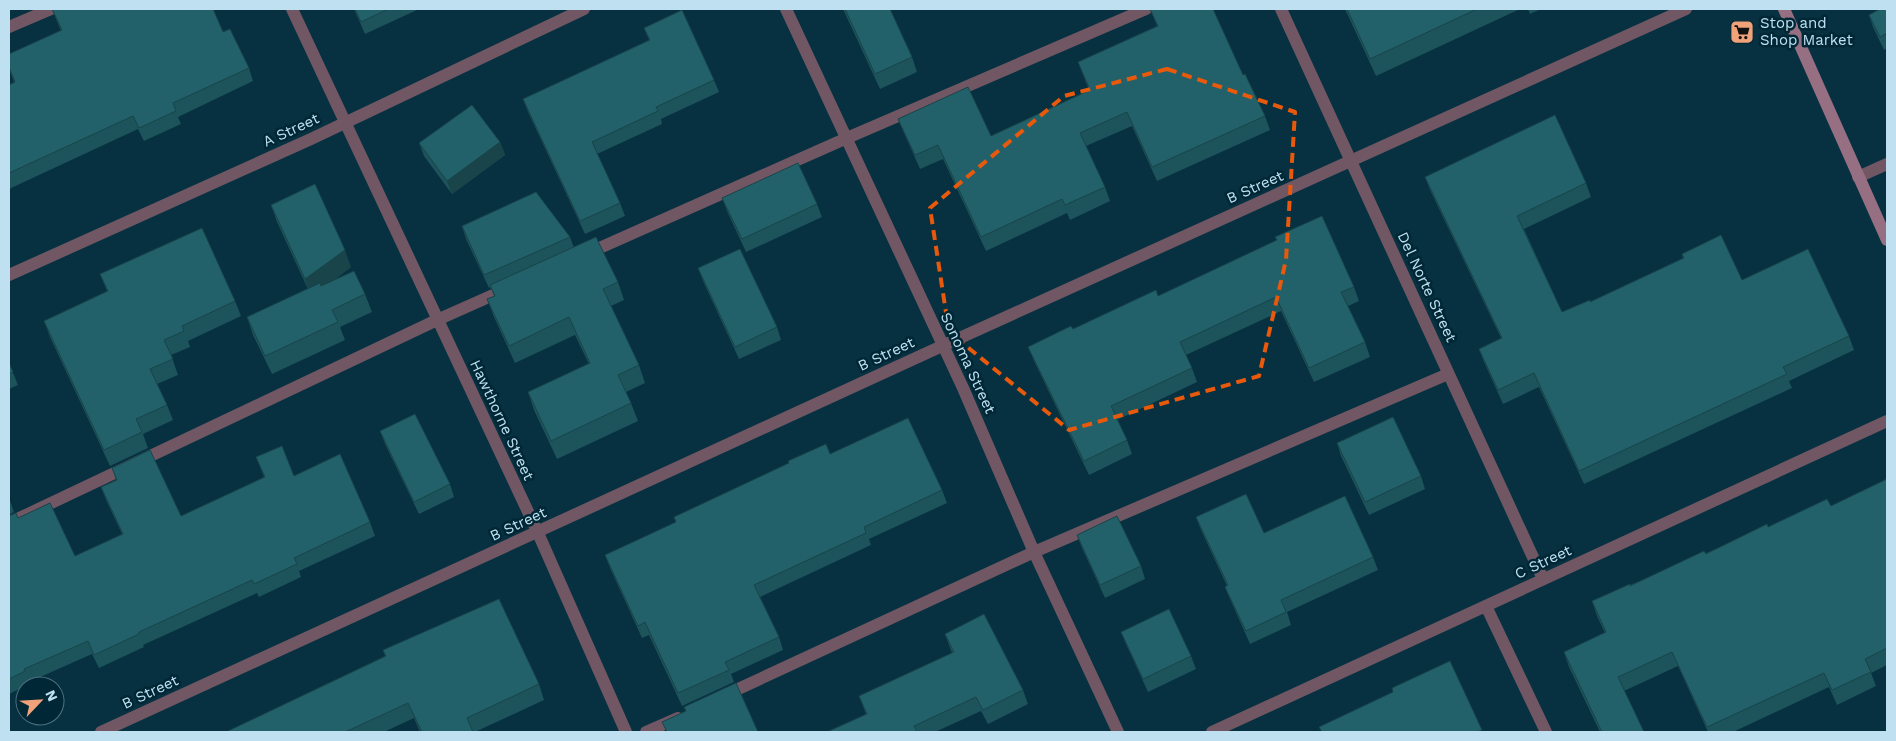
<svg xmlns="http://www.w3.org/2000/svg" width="1896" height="741" viewBox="0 0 1896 741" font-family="'Work Sans',sans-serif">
  <rect width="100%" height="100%" fill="#073140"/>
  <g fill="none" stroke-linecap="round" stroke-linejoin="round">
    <!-- service -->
    <g stroke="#715764" stroke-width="12">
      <path d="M9 27 51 9"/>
      <path d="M1858 177 1887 164"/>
      <path d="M586 254 847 138 1146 9"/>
      <path d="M9 523 437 320 509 288"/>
      <path d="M723 696 1034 552 1448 374"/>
      <path d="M646 732 678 718"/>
    </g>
    <!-- minor -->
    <g stroke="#715764" stroke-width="12">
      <path d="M292 9 538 533 626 732"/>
      <path d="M786 9 963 388 1034 552 1118 732"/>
      <path d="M1281 9 1543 579"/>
      <path d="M9 275 311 139 584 9"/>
      <path d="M101 732 942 346 1686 9"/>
      <path d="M1212 732 1887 421"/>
    </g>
    <!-- tertiary -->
    <path stroke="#715764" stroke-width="12" d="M1486 606 1546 732"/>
    <!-- secondary -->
    <path stroke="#976f83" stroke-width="12" d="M1784 9 1887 240"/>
  </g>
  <!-- wall -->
  <g fill="#1d535a">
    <path d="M52 9H213L223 32 249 68 253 81 178 117 181 124 144 141 138 129 9 189V85L14 82 9 69V54L61 31Z"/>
    <path d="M354 9H416L417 10 365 34Z"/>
    <path d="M843 9H890L912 57 917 72 880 89Z"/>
    <path d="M1150 9 1243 75 1265 116 1270 130 1157 181 1132 126 1086 146 1105 187 1110 201 1070 220 1067 213 986 251 943 159 920 169 904 133 898 119 991 136 1089 90 1078 62 1157 26Z"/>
    <path d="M1345 9H1520L1376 76Z"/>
    <path d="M1528 9H1541L1530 14Z"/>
    <path d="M1887 9V48L1884 50 1873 27 1869 15Z"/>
    <path d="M644 28 714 80 719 92 661 119 662 124 597 154 620 203 625 216 585 234 528 112 523 99 649 40Z"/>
    <path d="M500 142 505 155 452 194 424 156 419 143Z"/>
    <path d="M1425 177 1586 183 1591 197 1524 229 1562 312 1590 302 1683 258 1682 254 1742 280 1849 336 1854 350 1789 381 1792 388 1584 484 1539 387 1503 404 1484 362 1479 349 1501 338 1430 190Z"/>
    <path d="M722 198 817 204 822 217 746 252 727 211Z"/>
    <path d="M271 205 351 267 334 280 365 294 372 312 340 327 345 340 272 374 253 335 247 317 308 289 277 222Z"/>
    <path d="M462 226 570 237 574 248 618 282 624 300 611 306 639 365 645 383 626 392 631 403 638 421 557 459 534 410 528 392 589 364 575 335 515 363 494 317 487 299 494 296 490 287 489 288 466 239Z"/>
    <path d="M698 268 777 327 781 340 739 359 703 281Z"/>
    <path d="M100 274 235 301 241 316 188 341 190 347 171 355 178 375 157 384 167 405 173 420 143 434 148 448 110 466 50 337 44 321 107 291Z"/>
    <path d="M1354 287 1359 301 1348 306 1365 342 1370 357 1314 382 1281 311 1186 355 1192 368 1197 382 1117 420 1127 440 1132 454 1089 475 1034 361 1028 347 1158 296Z"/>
    <path d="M9 363 18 385 9 389Z"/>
    <path d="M380 431 450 484 454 497 419 514 385 444Z"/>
    <path d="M1337 443 1421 476 1425 489 1369 515 1341 456Z"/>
    <path d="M830 454 942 490 947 503 869 539 871 545 760 597 779 637 783 650 731 674 734 682 682 706 649 635 642 638 610 568 605 555 676 523 674 517Z"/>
    <path d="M256 457 294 476 370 522 375 536 299 571 301 577 259 597 257 593 143 645 144 647 99 668 92 654 29 682 30 684 9 694V516L18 518 75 556 122 534 106 500 101 487 116 480 112 468 181 516 264 477Z"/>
    <path d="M1887 479V665L1871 673 1876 686 1837 705 1829 687 1733 732H1708L1678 666 1624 691 1644 732H1600L1569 667 1564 652 1605 633 1597 616 1592 601 1768 527 1831 506Z"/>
    <path d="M9 498 14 512 9 515Z"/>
    <path d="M1196 517 1264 533 1373 557 1378 570 1287 612 1291 625 1250 644 1230 599 1225 587 1227 586 1201 530Z"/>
    <path d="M1077 535 1141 566 1145 579 1105 598 1082 548Z"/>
    <path d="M1121 632 1191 656 1196 669 1148 692 1126 644Z"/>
    <path d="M945 634 1023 690 1028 704 988 724 981 711 935 732H827L866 714 859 696 952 653Z"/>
    <path d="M383 650 539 684 544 700 475 732H420L414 718 384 732H226L385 656Z"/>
  </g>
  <!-- shaded-wall -->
  <g fill="#18444a">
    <path d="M500 142 505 155 452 194 447 181Z"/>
    <path d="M345 250 351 267 311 297 305 279Z"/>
  </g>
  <!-- building -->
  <g fill="#226169" stroke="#18444a">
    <path d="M52 9H213L223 32 230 29 249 68 173 103 176 111 139 128 133 116 9 173V85L15 82 9 67V54L62 30Z"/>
    <path d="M355 9H388L361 22Z"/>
    <path d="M845 9H890L912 57 875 74Z"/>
    <path d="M1150 9H1213L1243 75 1245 74 1265 116 1152 167 1127 112 1080 133 1105 187 1065 205 1062 199 981 237 938 145 915 155 898 119 968 87 991 136 1090 90 1078 62 1158 26Z"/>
    <path d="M1347 9H1477L1370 59Z"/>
    <path d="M1880 9H1887V33L1880 37 1869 15Z"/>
    <path d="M682 10 714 80 656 107 658 111 592 142 620 203 580 221 523 99 650 40 644 28Z"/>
    <path d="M472 105 500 142 447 181 419 143Z"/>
    <path d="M1555 115 1586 183 1517 216 1562 312 1590 300V302L1684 258 1682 254 1721 235 1742 280 1808 249 1849 336 1783 367 1787 374 1579 471 1534 373 1498 390 1479 349 1502 338 1425 177Z"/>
    <path d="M798 163 817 204 742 239 722 198Z"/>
    <path d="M315 184 345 250 305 279 271 205Z"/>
    <path d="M536 192 570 237 484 275 462 226Z"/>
    <path d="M1322 216 1354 287 1341 292 1365 342 1309 368 1276 297 1180 342 1192 368 1111 406 1127 440 1084 461 1028 347 1071 326 1073 329 1156 290 1158 296 1277 240 1275 237Z"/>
    <path d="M202 228 235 301 182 326 184 331 164 340 173 359 150 369 167 405 136 419 142 432 104 450 44 321 108 291 100 274Z"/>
    <path d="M596 237 618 282 603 289 639 365 618 375 631 403 551 441 528 392 590 363 569 317 509 346 487 299 495 296 490 285Z"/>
    <path d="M740 249 777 327 735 347 698 268Z"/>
    <path d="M354 271 365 294 332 310 338 322 265 356 247 317 320 283 321 286Z"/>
    <path d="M9 363 13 372 9 374Z"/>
    <path d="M415 414 450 484 414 502 380 431Z"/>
    <path d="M1393 417 1421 476 1365 502 1337 443Z"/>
    <path d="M908 418 942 490 864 527 866 533 754 585 779 637 725 662 729 670 678 693 645 622 638 626 605 555 676 522 674 517 789 463 788 461 826 444 830 454Z"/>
    <path d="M282 446 294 476 340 454 370 522 294 558 297 564 254 584 252 580 139 632V634L94 655 88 641 24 669 25 671 9 679V516L16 513 18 518 50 503 75 556 123 534 101 487 117 480 112 468 150 450 181 516 265 477 256 457Z"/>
    <path d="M1887 479V648L1865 659 1871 672 1832 690 1824 673 1707 727 1672 652 1618 677 1644 732H1602L1564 652 1606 632 1592 601 1630 584V586L1704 551 1706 554 1767 524 1768 527 1827 499 1831 506Z"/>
    <path d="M1246 494 1264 533 1345 496 1373 557 1281 600 1286 612 1246 631 1225 587 1228 585 1196 517Z"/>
    <path d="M1117 516 1141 566 1100 585 1077 535Z"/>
    <path d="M499 599 539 684 467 718 473 732H422L408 703 345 732H226L386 656 383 650Z"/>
    <path d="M1169 609 1191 656 1143 679 1121 632Z"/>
    <path d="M984 614 1023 690 983 710 976 697 914 726 917 732H827L867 714 859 696 954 652 945 634Z"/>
    <path d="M1450 661 1482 730 1477 732H1322L1319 727 1393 692 1392 688Z"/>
    <path d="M736 683 758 732H667L662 722 686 711 684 707Z"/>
  </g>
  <!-- marked area -->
  <path fill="none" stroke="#e8590c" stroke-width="4" stroke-dasharray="10 6" stroke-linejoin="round" d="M1167 69 1295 112 1286 260 1259 376 1069 430 949 332 930 208 1064 96Z"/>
  <!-- icons -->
  <defs>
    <g id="supermarket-square" transform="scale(1.25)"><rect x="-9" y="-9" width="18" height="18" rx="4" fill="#f0a27a" stroke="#002735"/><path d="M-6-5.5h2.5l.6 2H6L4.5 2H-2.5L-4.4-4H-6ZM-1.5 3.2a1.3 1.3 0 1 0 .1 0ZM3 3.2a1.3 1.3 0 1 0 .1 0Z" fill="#111"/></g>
  </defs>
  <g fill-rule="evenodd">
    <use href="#supermarket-square" x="1742" y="32"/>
  </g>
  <g text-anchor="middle" stroke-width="5" stroke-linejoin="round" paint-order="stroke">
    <!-- poi labels -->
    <g font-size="15" fill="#bee0f1" stroke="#002735" text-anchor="start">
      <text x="1760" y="28">Stop and<tspan x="1760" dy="17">Shop Market</tspan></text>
    </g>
    <!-- street labels -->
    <g font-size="15" fill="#bee0f1" stroke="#002735">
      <text transform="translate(291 130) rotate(-25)" y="5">A Street</text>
      <text transform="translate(1255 187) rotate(-24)" y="5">B Street</text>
      <text transform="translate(1427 287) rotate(65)" y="5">Del Norte Street</text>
      <text transform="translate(886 354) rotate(-25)" y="5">B Street</text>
      <text transform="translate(968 363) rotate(65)" y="5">Sonoma Street</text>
      <text transform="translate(502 420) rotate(65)" y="5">Hawthorne Street</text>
      <text transform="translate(518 524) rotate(-25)" y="5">B Street</text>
      <text transform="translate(1543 562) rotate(-25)" y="5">C Street</text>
      <text transform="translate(150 692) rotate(-25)" y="5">B Street</text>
    </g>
  </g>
  <!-- border -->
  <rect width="1896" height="741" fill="none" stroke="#bee0f1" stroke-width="20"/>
  <!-- north arrow -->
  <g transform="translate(40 701) rotate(65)"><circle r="24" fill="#002735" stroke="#4c7180"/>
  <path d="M0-4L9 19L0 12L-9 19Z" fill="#f0a27a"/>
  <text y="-8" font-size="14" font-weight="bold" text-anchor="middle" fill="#bee0f1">N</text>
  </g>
</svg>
